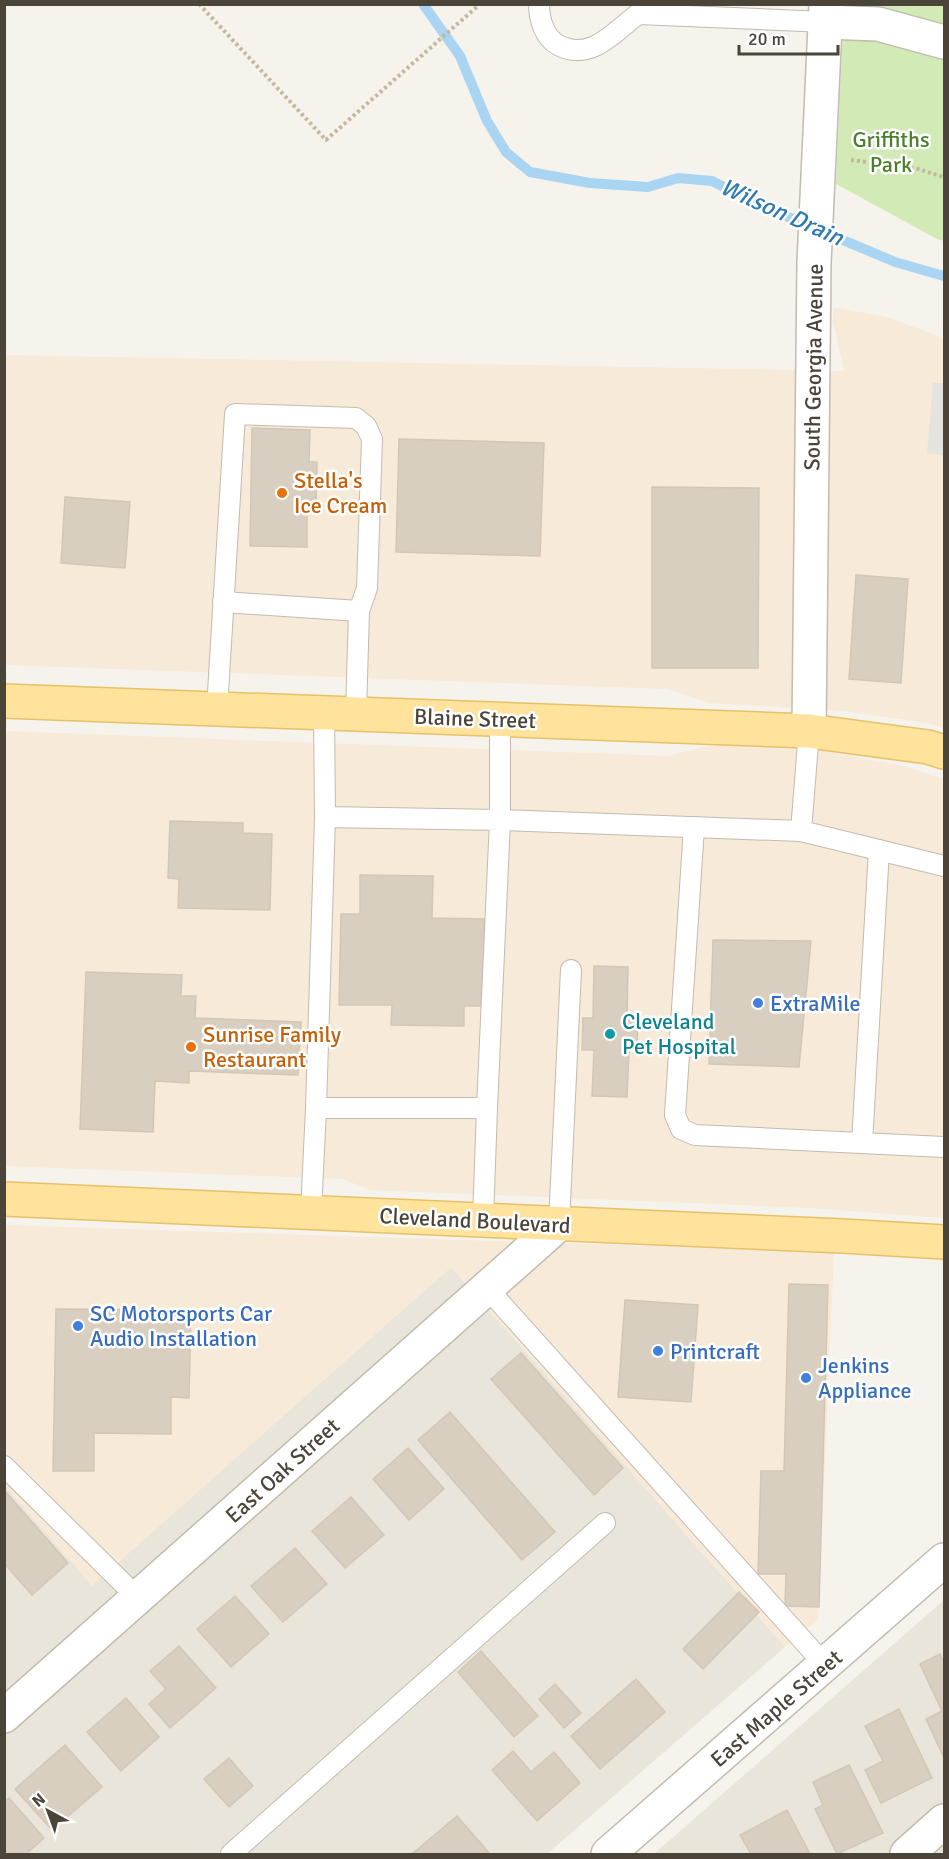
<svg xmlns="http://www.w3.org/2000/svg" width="949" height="1859" viewBox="0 0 949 1859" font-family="Signika,sans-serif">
  <rect width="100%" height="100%" fill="#f6f3ec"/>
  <!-- residential -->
  <g fill="#eae5da">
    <path d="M451 1267 785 1647 547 1854H5L4 1485 92 1585Z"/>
    <path d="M944 1600V1854H654Z"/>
  </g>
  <!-- commercial -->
  <g fill="#f7ead8">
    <path d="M833 307 887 317 944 338V728L926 723 845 711 709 703 668 689 5 665V355L844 371 833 322Z"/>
    <path d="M5 731 669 756 703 747 729 744 814 749 904 766 944 779V1218L810 1208 371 1190 342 1179 5 1166Z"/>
    <path d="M4 1225 834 1252 818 1620 785 1647 451 1267 92 1586 5 1485Z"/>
  </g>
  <!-- green -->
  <path fill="#d2eab5" d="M844 5H944V241L937 239 836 184Z"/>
  <!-- parking -->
  <path fill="#e5e3e0" d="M933 383H944V457L942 455 927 453Z"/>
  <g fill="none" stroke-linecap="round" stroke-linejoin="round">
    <!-- stream -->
    <path stroke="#a9d4f2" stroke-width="10" d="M423 4 460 56 487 121 506 152 530 172 590 183 648 187 678 178 712 181 760 205 895 262 944 276"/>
  </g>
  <!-- building -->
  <g fill="#d8cfc1" stroke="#d3c7b4" stroke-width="1.5">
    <path d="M252 428 310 430 309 462H317L316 508H307V547L250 546Z"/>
    <path d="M399 439 544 443 540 556 396 552Z"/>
    <path d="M652 487 759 488 758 668H652Z"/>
    <path d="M65 497 130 502 125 568 61 563Z"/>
    <path d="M856 575 908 579 901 683 849 679Z"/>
    <path d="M170 821 243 823V833L272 834 270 910 178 908 179 879 168 878Z"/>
    <path d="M360 875 433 876 432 918 485 919 483 1006H464V1026L391 1025 392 1005H339L341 914H360Z"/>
    <path d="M713 940 811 941 799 1067 709 1064Z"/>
    <path d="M594 966 628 967 627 1017 638 1018 637 1049H629L627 1097 592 1096 594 1050H582L583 1018H593Z"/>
    <path d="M86 972 182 975 181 996H196L195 1018 301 1022 298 1075 189 1071V1083L155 1081 153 1132 80 1129Z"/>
    <path d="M789 1284 828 1285 819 1607 785 1606 786 1574H758L761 1471H784Z"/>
    <path d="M625 1300 698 1305 691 1402 618 1397Z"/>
    <path d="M56 1309 191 1310 189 1398 171 1397V1434L94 1433V1471H53Z"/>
    <path d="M521 1353 623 1468 594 1495 491 1379Z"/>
    <path d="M450 1412 555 1532 522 1560 418 1440Z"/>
    <path d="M408 1448 444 1489 409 1520 373 1479Z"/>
    <path d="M4 1490 68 1563 32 1595 4 1563Z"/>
    <path d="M351 1497 384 1535 345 1568 312 1531Z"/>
    <path d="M295 1548 327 1584 283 1622 251 1586Z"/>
    <path d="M739 1592 759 1612 703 1669 683 1649Z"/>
    <path d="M235 1596 269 1634 231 1667 197 1629Z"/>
    <path d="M179 1646 216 1688 170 1728 149 1704 166 1689 150 1671Z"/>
    <path d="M481 1651 538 1716 514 1737 458 1672Z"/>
    <path d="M940 1654 944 1663V1758L926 1719 942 1711 920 1664Z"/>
    <path d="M636 1679 665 1712 600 1769 571 1736Z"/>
    <path d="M555 1684 581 1713 564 1728 539 1699Z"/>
    <path d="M126 1698 159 1737 121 1771 87 1732Z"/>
    <path d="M899 1709 932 1778 881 1803 865 1770 883 1761 865 1726Z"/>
    <path d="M65 1745 102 1787 52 1830 15 1789Z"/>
    <path d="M513 1751 531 1772 554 1752 580 1783 537 1821 492 1770Z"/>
    <path d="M229 1758 253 1786 229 1807 204 1779Z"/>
    <path d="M849 1765 883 1833 837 1854 815 1809 823 1805 813 1782Z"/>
    <path d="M9 1798 44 1838 26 1854H4V1802Z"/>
    <path d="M787 1810 810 1854H751L740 1835Z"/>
    <path d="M457 1816 490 1854H412Z"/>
  </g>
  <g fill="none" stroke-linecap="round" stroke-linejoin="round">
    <!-- service casing -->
    <g stroke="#c2bbae" stroke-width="22">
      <g id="service">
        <path d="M539 4C539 19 544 37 558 45 591 62 613 33 638 14L826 22"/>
        <path d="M223 602 359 611"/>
        <path d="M217 709 235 414 356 418 366 426 372 439 367 588 359 611 356 713"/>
        <path d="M324 712 325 817 316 1108H487L500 820 325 817"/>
        <path d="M500 718V820L801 831"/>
        <path d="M809 731 801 831 944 866"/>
        <path d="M694 827 675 1115 681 1129 695 1135 944 1147"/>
        <path d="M862 1143 879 850"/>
        <path d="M311 1212 316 1108"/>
        <path d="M483 1220 487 1108"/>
        <path d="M559 1224 571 970"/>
        <path d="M487 1288 825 1665"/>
        <path d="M4 1466 138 1598"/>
        <path d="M231 1854 605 1523"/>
      </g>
    </g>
    <!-- minor casing -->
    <g stroke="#c2bbae" stroke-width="36">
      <g id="minor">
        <path d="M826 22 878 24 944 42"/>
        <path d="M809 731 814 263 826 4"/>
        <path d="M4 1716 559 1224"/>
        <path d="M608 1854 944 1560"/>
        <path d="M907 1854 944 1821"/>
      </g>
    </g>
    <!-- primary casing -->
    <g stroke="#e6c16a" stroke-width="36">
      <g id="primary">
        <path d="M4 701 809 731 928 747 944 752"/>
        <path d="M4 1199 843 1236 944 1242"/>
      </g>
    </g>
    <!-- path -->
    <g stroke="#c4b79f" stroke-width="4" stroke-dasharray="3 3" stroke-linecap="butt">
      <path d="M199 4 326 140 480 4"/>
      <path d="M851 160 918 169 944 177"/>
    </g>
    <!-- service -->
    <use href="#service" stroke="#fff" stroke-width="20"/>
    <!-- minor -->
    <use href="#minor" stroke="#fff" stroke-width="33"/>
    <!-- primary -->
    <use href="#primary" stroke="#ffe39c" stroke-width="33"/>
  </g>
  <!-- markers -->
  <g fill="#e8710a" stroke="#fff" stroke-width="2">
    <circle cx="282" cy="493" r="6"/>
    <circle cx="191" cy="1047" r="6"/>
  </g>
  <g fill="#3f7fe0" stroke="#fff" stroke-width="2">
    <circle cx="758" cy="1003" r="6"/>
    <circle cx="78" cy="1326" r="6"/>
    <circle cx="658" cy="1351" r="6"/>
    <circle cx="806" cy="1378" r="6"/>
  </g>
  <circle fill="#0f9aa8" stroke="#fff" stroke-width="2" cx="610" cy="1034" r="6"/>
  <g text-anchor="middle" stroke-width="5" stroke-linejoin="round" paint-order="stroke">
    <!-- park labels -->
    <g font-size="22" fill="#4a7f2a" stroke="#fff">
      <text x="891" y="147">Griffiths<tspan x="891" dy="25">Park</tspan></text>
    </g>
    <!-- street labels -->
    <g font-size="22" fill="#4b4439" stroke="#fff">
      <text transform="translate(813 367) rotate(-89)" y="8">South Georgia Avenue</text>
      <text transform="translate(475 718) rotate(2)" y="8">Blaine Street</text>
      <text transform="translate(475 1220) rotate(3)" y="8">Cleveland Boulevard</text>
      <text transform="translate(282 1470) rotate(-42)" y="8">East Oak Street</text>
      <text transform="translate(776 1708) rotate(-41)" y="8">East Maple Street</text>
    </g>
    <!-- food labels -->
    <g font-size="22" fill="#c56008" stroke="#fff" text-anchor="start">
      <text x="294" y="488">Stella's<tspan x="294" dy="25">Ice Cream</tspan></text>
      <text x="203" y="1042">Sunrise Family<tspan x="203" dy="25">Restaurant</tspan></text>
    </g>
    <!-- shop labels -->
    <g font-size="22" fill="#366cbe" stroke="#fff" text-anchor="start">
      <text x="770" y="1011">ExtraMile</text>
      <text x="90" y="1321">SC Motorsports Car<tspan x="90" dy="25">Audio Installation</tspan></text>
      <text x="670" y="1359">Printcraft</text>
      <text x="818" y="1373">Jenkins<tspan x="818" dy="25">Appliance</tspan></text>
    </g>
    <!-- culture labels -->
    <g font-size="22" fill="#0d838f" stroke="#fff" text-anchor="start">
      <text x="622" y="1029">Cleveland<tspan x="622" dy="25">Pet Hospital</tspan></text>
    </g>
    <!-- water labels -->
    <g font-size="24" font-style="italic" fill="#2e7ab2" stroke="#fff">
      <text transform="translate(782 212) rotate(24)" y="8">Wilson Drain</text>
    </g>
  </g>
  <!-- border -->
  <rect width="949" height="1859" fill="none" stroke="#4b4439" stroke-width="12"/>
  <!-- north arrow -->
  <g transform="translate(48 1811) rotate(319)" stroke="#ffffff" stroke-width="4.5" paint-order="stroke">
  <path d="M0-4.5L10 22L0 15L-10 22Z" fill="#4b4439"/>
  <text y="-9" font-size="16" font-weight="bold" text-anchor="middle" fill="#4b4439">N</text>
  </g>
  <!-- scale -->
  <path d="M739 45v9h99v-9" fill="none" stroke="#4b4439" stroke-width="3"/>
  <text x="748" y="45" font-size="18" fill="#4b4439" stroke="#ffffff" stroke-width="4.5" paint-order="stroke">20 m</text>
</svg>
